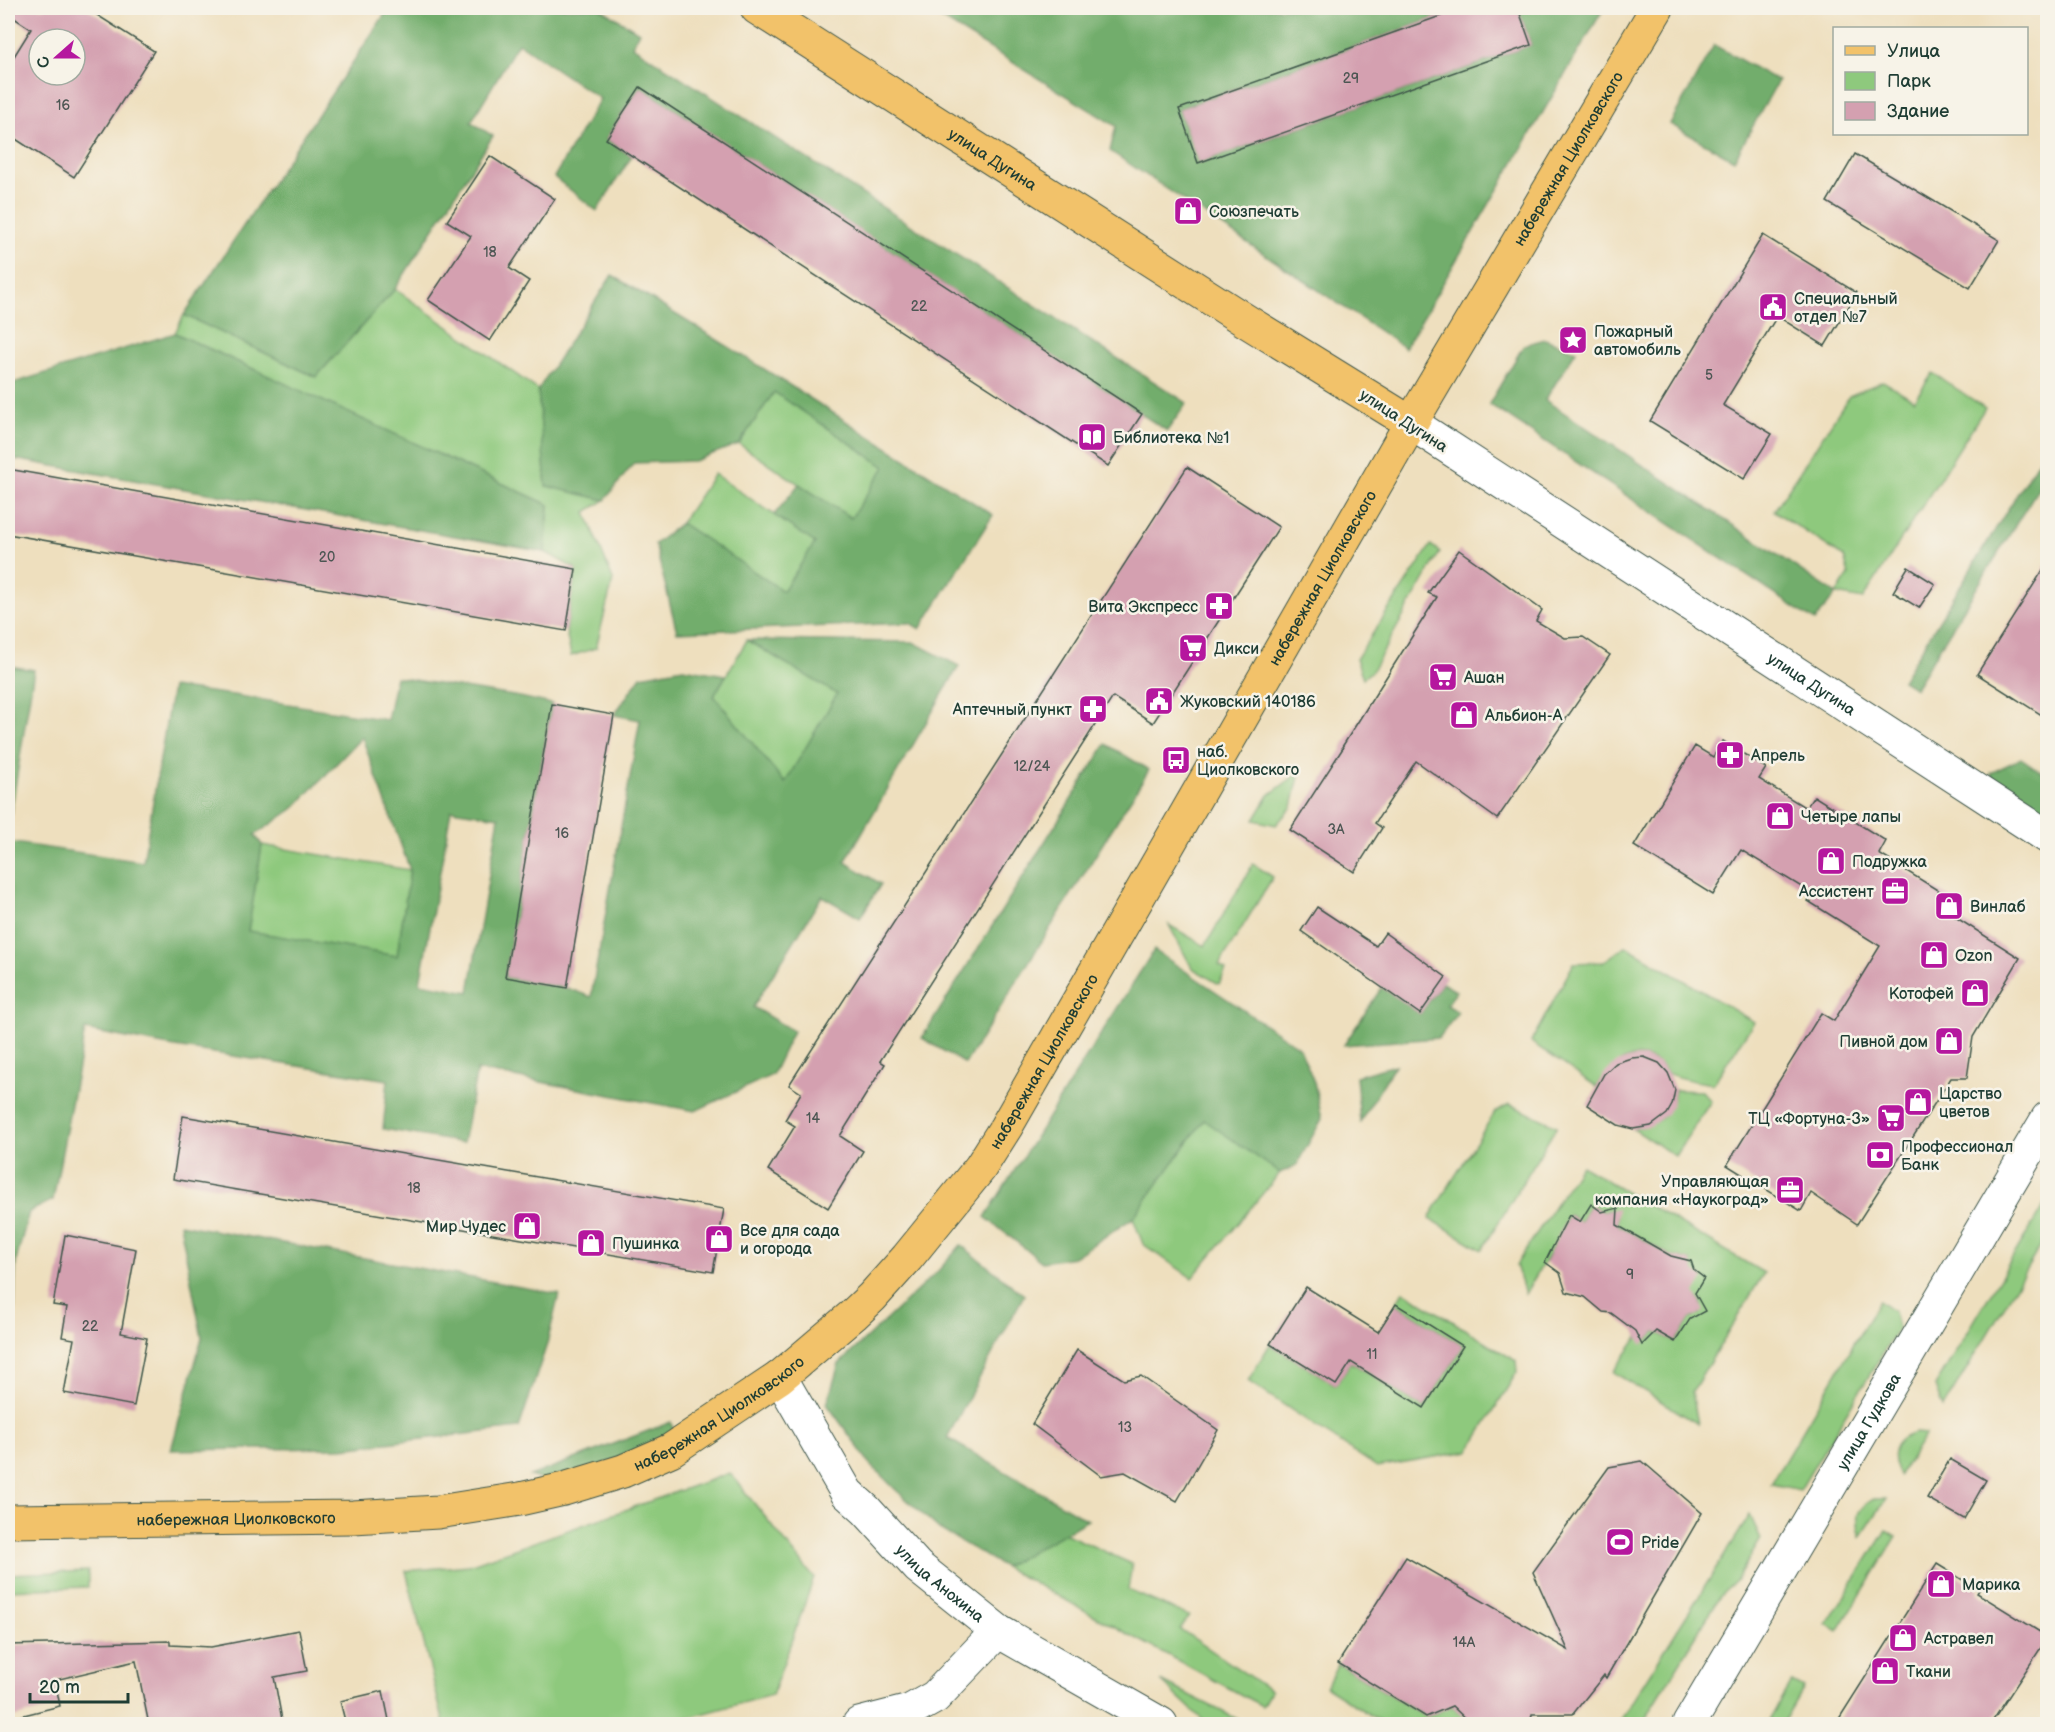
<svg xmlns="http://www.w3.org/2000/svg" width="2055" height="1732" viewBox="0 0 2055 1732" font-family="'Balsamiq Sans',sans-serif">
  <rect width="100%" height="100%" fill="#f7f3e8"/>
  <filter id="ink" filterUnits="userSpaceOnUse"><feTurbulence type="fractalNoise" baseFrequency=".0167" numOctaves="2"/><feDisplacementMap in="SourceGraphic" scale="12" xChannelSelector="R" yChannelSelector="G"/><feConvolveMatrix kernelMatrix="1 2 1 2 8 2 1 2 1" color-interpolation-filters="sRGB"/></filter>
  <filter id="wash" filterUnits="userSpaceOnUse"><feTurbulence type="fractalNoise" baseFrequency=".008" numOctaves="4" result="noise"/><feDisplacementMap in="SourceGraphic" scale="24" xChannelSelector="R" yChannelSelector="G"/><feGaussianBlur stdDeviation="1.35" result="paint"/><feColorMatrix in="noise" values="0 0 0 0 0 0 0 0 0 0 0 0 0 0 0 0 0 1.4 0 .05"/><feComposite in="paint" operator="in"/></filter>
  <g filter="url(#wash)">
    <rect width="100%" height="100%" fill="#eedfbe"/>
    <!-- green -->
    <g fill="#8ec97d" stroke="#568358" stroke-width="1.5">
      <path d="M395 289 538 390 546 486 605 500 586 512 613 580 596 648 571 656 566 631 576 569 545 552 549 505 175 333 184 315 316 377Z"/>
      <path d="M1933 373 1985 408 1863 599 1836 594 1849 575 1844 557 1774 511 1849 396 1883 381 1914 400Z"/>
      <path d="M774 392 886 467 851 519 739 444Z"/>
      <path d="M714 474 816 543 783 591 681 523Z"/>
      <path d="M1431 545 1440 552 1372 671 1363 678 1356 659Z"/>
      <path d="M747 640 838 694 785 784 714 696Z"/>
      <path d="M1300 772 1292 807 1276 825 1254 820 1269 795Z"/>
      <path d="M262 845 410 870 397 956 248 931Z"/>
      <path d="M1253 864 1273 877 1219 965 1226 970 1219 984 1192 968 1169 925 1205 946Z"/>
      <path d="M1626 946 1754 1022 1713 1084C1702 1082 1677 1079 1668 1073 1664 1070 1662 1065 1658 1063 1633 1046 1609 1066 1597 1087L1531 1042 1574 963 1603 962Z"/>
      <path d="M1675 1090 1702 1091 1711 1101 1675 1156 1633 1129C1659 1124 1670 1117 1675 1090Z"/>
      <path d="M1509 1104 1557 1126 1482 1250 1429 1218 1495 1112Z"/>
      <path d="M1204 1119 1280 1173 1192 1278 1143 1244 1133 1218Z"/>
      <path d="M1581 1165 1764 1273 1692 1392 1698 1424 1613 1372 1638 1337 1648 1339 1656 1331 1675 1342 1690 1319 1700 1314 1702 1305 1698 1299 1693 1297V1270L1691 1261 1671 1256 1617 1225V1216L1610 1210 1602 1212 1591 1204 1580 1222 1569 1215 1557 1241 1525 1294 1516 1265Z"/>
      <path d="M2047 1200V1235L1943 1408 1935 1386Z"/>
      <path d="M1403 1291 1516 1361 1517 1372 1469 1451 1377 1467 1248 1381 1270 1344 1336 1385 1351 1362 1424 1408 1463 1346 1396 1304Z"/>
      <path d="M1879 1301 1894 1312 1898 1328 1800 1490 1771 1484Z"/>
      <path d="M1915 1433 1926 1434 1899 1476C1889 1456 1891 1440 1915 1433Z"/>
      <path d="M730 1473 814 1578 772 1695 665 1724H444L406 1571 469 1565Z"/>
      <path d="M1874 1499H1886L1861 1537C1855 1516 1855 1510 1874 1499Z"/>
      <path d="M1750 1515 1761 1539 1736 1581 1721 1595 1642 1724H1618Z"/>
      <path d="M1886 1530 1897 1536 1838 1631 1827 1624Z"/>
      <path d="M1064 1533 1132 1564 1128 1590 1189 1616 1180 1629 1271 1691 1262 1706 1004 1567Z"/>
      <path d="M88 1571V1587L8 1590V1574Z"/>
      <path d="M1338 1663 1426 1717 1452 1706 1472 1724H1384L1326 1687Z"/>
      <path d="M1161 1681 1247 1724H1207Z"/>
      <path d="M1792 1682 1803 1688 1782 1724H1767Z"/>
    </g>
    <!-- forest -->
    <g fill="#72ad6c" stroke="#487550" stroke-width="1.5" fill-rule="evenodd">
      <path d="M389 8H600L639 32 632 46 1187 403 1167 431 640 87 606 139 632 156 597 211 554 177 600 99 518 43 471 122 493 136 395 289 316 377 184 315Z"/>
      <path d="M924 8H1463L1179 109 1199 163 1531 45 1518 8H1604L1405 348 1110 151 1116 126Z"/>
      <path d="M1714 45 1778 81 1734 160 1670 124Z"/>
      <path d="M612 275 761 367 993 515 920 629 910 623 677 632 655 544 681 523 783 591 815 543 774 515 799 484 851 518 885 467 774 392 739 444 694 461 634 463 605 500 546 486 538 390Z"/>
      <path d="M175 333 549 505 545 552 8 458V397L10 384Z"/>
      <path d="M1545 339 1576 351 1545 400 1836 594 1815 621 1489 404 1524 345Z"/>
      <path d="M2047 446V474L1915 688 1902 680Z"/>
      <path d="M747 640 913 642 959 666 845 862 881 884 860 918 822 896 753 1007 793 1031 772 1075 695 1111 477 1070 463 1143 383 1129 388 1080 169 1046 85 1030 53 1200 29 1212 16 1261 13 1346 8 1345V842L143 862 172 687 233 695 387 720 396 677 520 697 552 704 505 977 567 988 591 997 640 720 614 715 641 676 683 668 726 675 714 696 785 783 837 694ZM362 737 410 870 397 956 248 931 262 845 255 835 293 809ZM451 810 499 817 469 992 420 983Z"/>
      <path d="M8 666 34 670 9 825H8Z"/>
      <path d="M1106 744 1149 770 965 1064 922 1038Z"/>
      <path d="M2021 758 2047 776V825L1995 785 1991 773Z"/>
      <path d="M1154 950 1300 1048 1314 1082 1322 1119 1296 1166 1280 1173 1204 1120 1133 1218 1074 1257 1042 1262 985 1217Z"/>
      <path d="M1442 983 1456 991 1447 1005 1458 1012 1439 1038 1344 1045 1382 987 1420 1014Z"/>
      <path d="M1395 1065 1360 1122 1356 1076Z"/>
      <path d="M180 1224 559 1294 547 1344 519 1428 342 1448 171 1450 202 1338Z"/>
      <path d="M961 1245 1024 1295 947 1438 1088 1520 1004 1567 939 1529 896 1490 870 1464 827 1404 839 1364 938 1271Z"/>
      <path d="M671 1422 675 1436 597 1467 542 1480 530 1476Z"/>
    </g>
    <g id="blocks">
      <!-- building -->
      <g fill="#d4a0b0" fill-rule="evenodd">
        <path d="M8 8H86L154 51 74 177 8 134V66L31 29 8 14ZM39 39H75V75H39Z"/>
        <path d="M1463 8H1518L1531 45 1198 163 1179 109Z"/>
        <path d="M640 87 1142 414 1108 466 606 139Z"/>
        <path d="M1855 154 1999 240 1970 288 1827 202Z"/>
        <path d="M490 156 555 199 509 268 529 281 490 341 428 300 471 236 447 221Z"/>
        <path d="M1763 235 1857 293 1825 346 1777 316 1723 405 1772 434 1744 479 1650 421Z"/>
        <path d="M1187 467 1279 527 1153 723 1113 697 880 1061 885 1064 840 1136 863 1151 828 1208 768 1170 795 1126 785 1120 801 1093 789 1085Z"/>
        <path d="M8 469 576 569 566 631 8 534Z"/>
        <path d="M1459 550 1542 610 1536 621 1565 638 1583 637 1610 655 1497 819 1416 761 1375 823 1382 828 1354 872 1290 830 1343 748 1342 747 1437 597 1428 593Z"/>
        <path d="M2048 562V719L1977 674Z"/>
        <path d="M1908 567 1935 584 1919 608 1893 592Z"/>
        <path d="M552 704 614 715 567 988 505 977Z"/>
        <path d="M1723 741 1766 768 1759 779 1806 808 1814 796 1886 841 1879 854 1960 904 1952 915 2020 958 1973 1037 1967 1078H1951L1857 1224 1811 1193 1801 1211 1727 1165 1821 1013 1834 1021 1880 946 1808 901 1813 894 1741 850 1713 895 1634 846 1695 746 1713 757Z"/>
        <path d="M1317 907 1376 946 1385 933 1446 977 1420 1014 1301 931Z"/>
        <path d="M1644 1057 1659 1063 1668 1073 1675 1090 1672 1105 1667 1114 1651 1126 1633 1129 1618 1125 1587 1105 1604 1074 1616 1063 1631 1058Z"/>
        <path d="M183 1116 724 1209 713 1272 173 1179Z"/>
        <path d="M1591 1204 1602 1212 1618 1208 1617 1225 1671 1256 1691 1261 1694 1270 1704 1278 1695 1293 1705 1311 1690 1319 1675 1342 1656 1331 1642 1345 1635 1331 1611 1313 1603 1312 1585 1297 1566 1292 1560 1273 1545 1262 1569 1215 1580 1222Z"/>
        <path d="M65 1235 136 1249 121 1333 147 1338 134 1406 64 1393 74 1339 62 1337 67 1307 53 1305Z"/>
        <path d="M1306 1287 1378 1332 1396 1304 1463 1346 1424 1408 1351 1362 1336 1385 1270 1344Z"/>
        <path d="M1077 1350 1124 1380 1141 1376 1218 1430 1177 1501 1125 1472 1101 1476 1032 1424Z"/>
        <path d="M1950 1459 1986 1480 1964 1519 1927 1498Z"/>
        <path d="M1642 1461 1702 1513 1606 1678 1604 1675 1573 1714H1532L1530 1725H1472L1452 1706 1426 1717 1338 1663 1406 1557 1568 1650 1533 1572 1609 1467Z"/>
        <path d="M1937 1564 1979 1590 1977 1593 2048 1637 1990 1725H1835Z"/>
        <path d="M299 1630 307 1671 274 1677 283 1725H149L136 1661 55 1680 60 1706 8 1719V1645L170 1641V1645L211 1647Z"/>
        <path d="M383 1691 390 1725H346L340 1701Z"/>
      </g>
    </g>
  </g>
  <g filter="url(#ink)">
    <use href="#blocks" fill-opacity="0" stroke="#3e5549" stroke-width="1.5"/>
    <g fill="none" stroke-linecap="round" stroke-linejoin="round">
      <!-- minor casing -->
      <g stroke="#3e5549" stroke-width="35">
        <g id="minor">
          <path id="s1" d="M1411 423 2048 837"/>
          <path id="s2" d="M780 1377 847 1493 866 1510 918 1567 998 1631 1161 1724"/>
          <path d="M859 1724 910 1711 935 1697 998 1631"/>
          <path id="s3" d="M1689 1724 2048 1118"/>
        </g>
      </g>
      <!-- major casing -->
      <g stroke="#3e5549" stroke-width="35">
        <g id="major">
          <path id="s4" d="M757 8 1243 319 1411 423"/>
          <path id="s5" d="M8 1521 353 1517 438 1512 520 1499 564 1489 623 1471 671 1450 780 1377 853 1315 872 1297 907 1258 980 1168 1006 1127 1411 423 1657 8"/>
        </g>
      </g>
      <!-- minor -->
      <use href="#minor" stroke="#fff" stroke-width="33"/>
      <!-- major -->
      <use href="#major" stroke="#f2c26a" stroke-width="33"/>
    </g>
  </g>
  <!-- icons -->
  <defs>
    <g id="shop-square" transform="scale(1.5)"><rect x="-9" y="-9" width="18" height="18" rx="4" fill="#b5179e" stroke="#f7f3e8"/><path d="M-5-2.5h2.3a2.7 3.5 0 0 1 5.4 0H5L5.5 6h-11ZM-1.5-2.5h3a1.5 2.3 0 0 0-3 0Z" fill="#fff"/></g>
    <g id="civic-square" transform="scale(1.5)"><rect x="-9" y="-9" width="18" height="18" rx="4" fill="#b5179e" stroke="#f7f3e8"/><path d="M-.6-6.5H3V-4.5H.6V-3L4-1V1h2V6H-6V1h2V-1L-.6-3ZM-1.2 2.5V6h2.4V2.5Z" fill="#fff"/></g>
    <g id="sight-square" transform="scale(1.5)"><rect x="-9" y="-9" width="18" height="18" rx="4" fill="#b5179e" stroke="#f7f3e8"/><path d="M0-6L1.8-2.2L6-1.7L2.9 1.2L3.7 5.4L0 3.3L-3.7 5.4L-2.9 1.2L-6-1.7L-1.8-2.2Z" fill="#fff"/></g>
    <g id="library-square" transform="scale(1.5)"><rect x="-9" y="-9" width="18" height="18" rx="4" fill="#b5179e" stroke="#f7f3e8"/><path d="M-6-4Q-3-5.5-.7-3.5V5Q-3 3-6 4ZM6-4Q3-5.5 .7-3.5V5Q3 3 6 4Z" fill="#fff"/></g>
    <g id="pharmacy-square" transform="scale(1.5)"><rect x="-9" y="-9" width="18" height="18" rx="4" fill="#b5179e" stroke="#f7f3e8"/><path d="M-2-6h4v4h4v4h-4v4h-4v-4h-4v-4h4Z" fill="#fff"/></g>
    <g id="supermarket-square" transform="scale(1.5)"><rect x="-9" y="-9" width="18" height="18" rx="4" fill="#b5179e" stroke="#f7f3e8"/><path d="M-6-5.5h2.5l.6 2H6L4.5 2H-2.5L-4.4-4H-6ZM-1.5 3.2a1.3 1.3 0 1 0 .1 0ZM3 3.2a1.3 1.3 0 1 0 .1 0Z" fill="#fff"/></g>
    <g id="bus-square" transform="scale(1.5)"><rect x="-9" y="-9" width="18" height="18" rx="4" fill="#b5179e" stroke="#f7f3e8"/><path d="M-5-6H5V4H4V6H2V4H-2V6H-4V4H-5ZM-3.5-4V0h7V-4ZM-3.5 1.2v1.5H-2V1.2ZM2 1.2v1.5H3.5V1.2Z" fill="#fff"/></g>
    <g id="office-square" transform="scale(1.5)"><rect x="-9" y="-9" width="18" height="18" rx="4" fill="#b5179e" stroke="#f7f3e8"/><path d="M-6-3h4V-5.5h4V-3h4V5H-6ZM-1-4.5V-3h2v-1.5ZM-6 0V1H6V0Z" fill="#fff"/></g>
    <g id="bank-square" transform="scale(1.5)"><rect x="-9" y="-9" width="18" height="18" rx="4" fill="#b5179e" stroke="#f7f3e8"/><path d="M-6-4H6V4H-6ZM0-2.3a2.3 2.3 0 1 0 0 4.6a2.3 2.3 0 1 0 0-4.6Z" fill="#fff"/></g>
    <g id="stadium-square" transform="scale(1.5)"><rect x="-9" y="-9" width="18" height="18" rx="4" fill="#b5179e" stroke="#f7f3e8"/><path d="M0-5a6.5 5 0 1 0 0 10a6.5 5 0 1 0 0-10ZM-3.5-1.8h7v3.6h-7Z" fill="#fff"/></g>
  </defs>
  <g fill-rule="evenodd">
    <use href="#shop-square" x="1188" y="211"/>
    <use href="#civic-square" x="1773" y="307"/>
    <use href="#sight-square" x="1573" y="340"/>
    <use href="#library-square" x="1092" y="437"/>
    <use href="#pharmacy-square" x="1219" y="606"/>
    <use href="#supermarket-square" x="1193" y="648"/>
    <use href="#supermarket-square" x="1443" y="677"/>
    <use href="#civic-square" x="1159" y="701"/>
    <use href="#pharmacy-square" x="1093" y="709"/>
    <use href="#shop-square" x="1464" y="715"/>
    <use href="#pharmacy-square" x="1730" y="755"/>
    <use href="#bus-square" x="1176" y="760"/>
    <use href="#shop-square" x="1780" y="816"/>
    <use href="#shop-square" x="1831" y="861"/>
    <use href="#office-square" x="1895" y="891"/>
    <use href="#shop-square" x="1949" y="906"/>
    <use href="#shop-square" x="1934" y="955"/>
    <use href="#shop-square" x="1975" y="993"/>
    <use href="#shop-square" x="1949" y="1041"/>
    <use href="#shop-square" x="1918" y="1102"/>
    <use href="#supermarket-square" x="1891" y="1118"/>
    <use href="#bank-square" x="1880" y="1155"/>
    <use href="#office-square" x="1790" y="1190"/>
    <use href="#shop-square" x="527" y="1226"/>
    <use href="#shop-square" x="719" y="1239"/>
    <use href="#shop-square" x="591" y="1243"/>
    <use href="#stadium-square" x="1620" y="1542"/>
    <use href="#shop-square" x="1941" y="1584"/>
    <use href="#shop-square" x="1903" y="1638"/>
    <use href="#shop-square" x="1885" y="1671"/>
  </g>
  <g text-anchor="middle" stroke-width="5" stroke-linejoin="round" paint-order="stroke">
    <!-- number labels -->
    <g font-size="14" fill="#4c5653">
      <text x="1351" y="83">29</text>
      <text x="63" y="110">16</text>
      <text x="490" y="257">18</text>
      <text x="919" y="311">22</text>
      <text x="1709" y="380">5</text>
      <text x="327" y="562">20</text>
      <text x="1032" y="771">12/24</text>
      <text x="1336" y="834">3А</text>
      <text x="562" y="838">16</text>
      <text x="813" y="1123">14</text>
      <text x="414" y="1193">18</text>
      <text x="1630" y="1279">9</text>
      <text x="90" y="1331">22</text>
      <text x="1372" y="1359">11</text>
      <text x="1125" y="1432">13</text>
      <text x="1464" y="1647">14А</text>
    </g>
    <!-- street labels -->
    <g font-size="16" fill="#1f3d34" stroke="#f7f3e8">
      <text dy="6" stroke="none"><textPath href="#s5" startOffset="2262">набережная Циолковского</textPath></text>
      <text dy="6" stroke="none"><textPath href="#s4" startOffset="280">улица Дугина</textPath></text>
      <text transform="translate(1404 420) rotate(33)" y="6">улица Дугина</text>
      <text dy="6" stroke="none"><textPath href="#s5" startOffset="1776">набережная Циолковского</textPath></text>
      <text dy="6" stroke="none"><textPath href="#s1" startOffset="478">улица Дугина</textPath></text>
      <text dy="6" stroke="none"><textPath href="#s5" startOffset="1218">набережная Циолковского</textPath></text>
      <text dy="6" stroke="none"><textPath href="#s5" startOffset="732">набережная Циолковского</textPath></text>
      <text dy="6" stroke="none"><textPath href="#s3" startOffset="352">улица Гудкова</textPath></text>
      <text dy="6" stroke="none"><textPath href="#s5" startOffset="228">набережная Циолковского</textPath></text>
      <text dy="6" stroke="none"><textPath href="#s2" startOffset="264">улица Анохина</textPath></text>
    </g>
    <!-- poi labels -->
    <g font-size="16" fill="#1f3d34" stroke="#f7f3e8" text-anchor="start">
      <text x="1209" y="217">Союзпечать</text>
      <text x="1794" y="304">Специальный<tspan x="1794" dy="18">отдел №7</tspan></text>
      <text x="1594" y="337">Пожарный<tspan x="1594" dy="18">автомобиль</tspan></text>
      <text x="1113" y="443">Библиотека №1</text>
      <text x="1198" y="612" text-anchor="end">Вита Экспресс</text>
      <text x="1214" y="654">Дикси</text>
      <text x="1464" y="683">Ашан</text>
      <text x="1180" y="707">Жуковский 140186</text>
      <text x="1072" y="715" text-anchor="end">Аптечный пункт</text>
      <text x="1485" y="721">Альбион-А</text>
      <text x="1197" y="757">наб.<tspan x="1197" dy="18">Циолковского</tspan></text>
      <text x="1751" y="761">Апрель</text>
      <text x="1801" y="822">Четыре лапы</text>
      <text x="1852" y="867">Подружка</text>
      <text x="1874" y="897" text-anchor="end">Ассистент</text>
      <text x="1970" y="912">Винлаб</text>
      <text x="1955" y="961">Ozon</text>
      <text x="1954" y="999" text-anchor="end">Котофей</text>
      <text x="1928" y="1047" text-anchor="end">Пивной дом</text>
      <text x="1939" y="1099">Царство<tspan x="1939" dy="18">цветов</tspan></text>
      <text x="1870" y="1124" text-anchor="end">ТЦ «Фортуна-3»</text>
      <text x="1901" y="1152">Профессионал<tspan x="1901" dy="18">Банк</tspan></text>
      <text x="1769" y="1187" text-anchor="end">Управляющая<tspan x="1769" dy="18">компания «Наукоград»</tspan></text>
      <text x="506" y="1232" text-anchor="end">Мир Чудес</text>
      <text x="740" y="1236">Все для сада<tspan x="740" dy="18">и огорода</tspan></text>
      <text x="612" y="1249">Пушинка</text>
      <text x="1641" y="1548">Pride</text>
      <text x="1962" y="1590">Марика</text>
      <text x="1924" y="1644">Астравел</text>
      <text x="1906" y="1677">Ткани</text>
    </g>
  </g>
  <!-- margin -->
  <rect width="2055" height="1732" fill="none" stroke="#f7f3e8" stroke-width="30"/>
  <!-- legend -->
  <rect x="1833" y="27" width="195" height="108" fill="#f7f3e8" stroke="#a1aaa0" stroke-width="1.5"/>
  <rect x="1845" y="46" width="30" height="9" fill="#f2c26a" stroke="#a1aaa0" stroke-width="1.5"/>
  <text x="1887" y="57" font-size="18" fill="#1f3d34">Улица</text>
  <rect x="1845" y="72" width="30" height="18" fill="#8ec97d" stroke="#a1aaa0" stroke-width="1.5"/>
  <text x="1887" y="87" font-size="18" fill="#1f3d34">Парк</text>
  <rect x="1845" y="102" width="30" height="18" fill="#d4a0b0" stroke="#a1aaa0" stroke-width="1.5"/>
  <text x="1887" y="117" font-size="18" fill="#1f3d34">Здание</text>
  <!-- north arrow -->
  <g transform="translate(57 57) rotate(249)"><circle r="28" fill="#f7f3e8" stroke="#a1aaa0" stroke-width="1.5"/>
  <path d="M0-4.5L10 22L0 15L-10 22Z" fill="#b5179e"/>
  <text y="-9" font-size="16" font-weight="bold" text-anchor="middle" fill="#1f3d34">С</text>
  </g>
  <!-- scale -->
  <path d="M30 1693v9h98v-9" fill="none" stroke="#1f3d34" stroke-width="3"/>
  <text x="39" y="1693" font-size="18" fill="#1f3d34" stroke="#f7f3e8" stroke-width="4.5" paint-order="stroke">20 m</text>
</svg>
